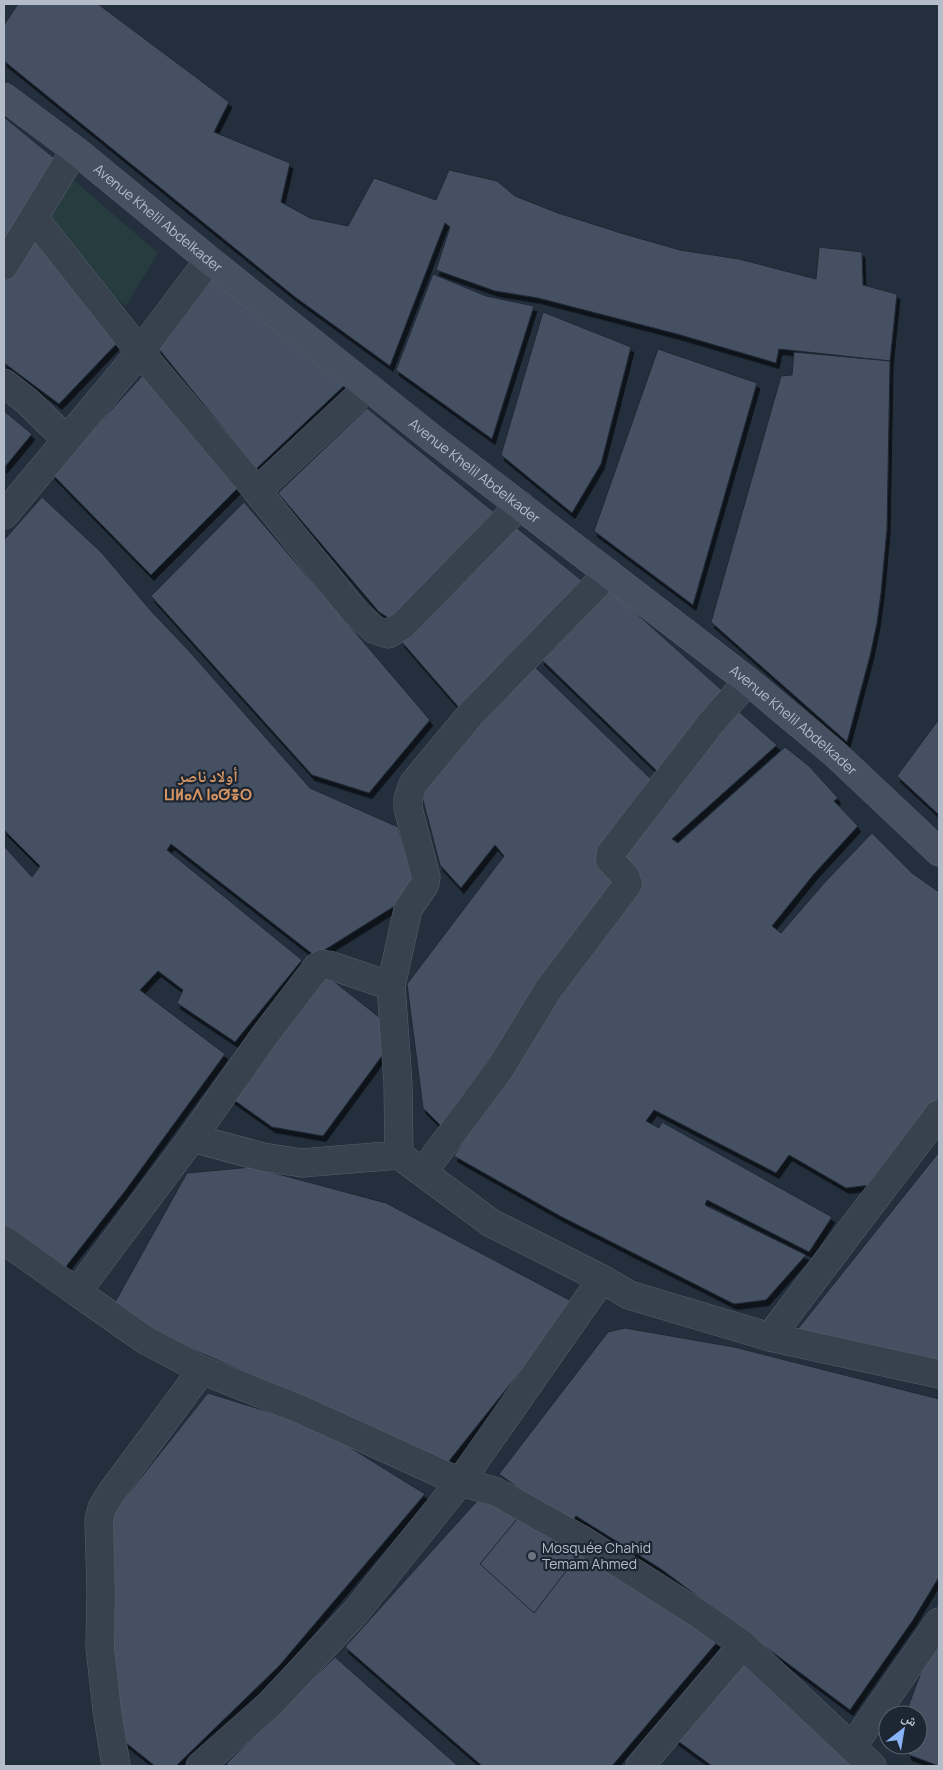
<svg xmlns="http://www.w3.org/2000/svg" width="943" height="1770" viewBox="0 0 943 1770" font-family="Manrope,'Noto Naskh Arabic','Noto Sans Tifinagh',sans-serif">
  <defs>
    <filter id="shadow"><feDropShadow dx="3" dy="5.5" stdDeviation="0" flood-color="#0009"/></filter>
  </defs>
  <rect width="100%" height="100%" fill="#242f3e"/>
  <!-- green -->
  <path fill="#263c3f" d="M71 178 158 253 126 306 105 290 44 217Z"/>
  <!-- building -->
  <g fill="#455162" stroke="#1f2835" filter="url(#shadow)">
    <path d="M18 4H98L229 102 214 132 290 163 281 202 310 218 348 226 374 178 436 200 449 170 497 181 515 196 558 213 624 234 680 250 739 259 816 279 819 247 862 252 863 285 897 294 890 361 779 349 776 363 677 334 538 298 495 291 436 270 450 227 445 223 390 366 295 297 4 61V25Z"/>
    <path d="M4 117 59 162 4 252Z"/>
    <path d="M34 231 122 338 59 404 4 363V279Z"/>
    <path d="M211 274 348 382 256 469 158 348Z"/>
    <path d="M433 274 486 296 534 306 492 439 396 370Z"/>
    <path d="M543 312 631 347 601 464 572 513 501 455Z"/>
    <path d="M658 349 757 383 693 605 594 531Z"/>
    <path d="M794 352 890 361 887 529 881 593 877 623 870 656 847 742 711 622 781 376 792 375Z"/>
    <path d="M144 374 240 486 151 575 52 474Z"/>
    <path d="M367 408 500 517 398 624 379 612 278 493Z"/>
    <path d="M4 411 32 434 4 468Z"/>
    <path d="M42 497 101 552 152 612 190 652 310 788 398 827 417 892 315 956 171 844 167 850 302 960 235 1042 177 1003 183 990 158 971 140 990 225 1054 125 1191 61 1273 4 1230V846L32 877 40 866 4 830V540Z"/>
    <path d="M244 502 430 720 369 793 312 775 151 596Z"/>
    <path d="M517 528 585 583 461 710 401 641Z"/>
    <path d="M607 587 725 693 661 775 541 659Z"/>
    <path d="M535 667 656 784 599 856 625 880 514 1025 441 1126 423 1108 407 984 504 856 495 845 461 888 440 865 418 781Z"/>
    <path d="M736 709 777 745 672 839 678 843 785 747 809 766 838 798 834 801 858 826 814 874 772 926 781 933 826 881 872 833 912 873 939 892V1098L870 1185 846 1188 789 1155 776 1173 654 1110 646 1121 659 1128 662 1122 832 1217 809 1252 707 1200 705 1205 806 1255 766 1300 734 1304 560 1216 454 1156 538 1020 623 907 614 859Z"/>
    <path d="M939 719V815L897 776Z"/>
    <path d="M322 972 384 1021 387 1049 323 1136 272 1127 231 1098Z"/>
    <path d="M939 1152V1364L797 1330Z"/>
    <path d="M252 1167 386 1203 575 1303 441 1471 281 1388 109 1313 187 1173Z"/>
    <path d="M625 1328 734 1347 939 1399V1577L913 1620 850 1710 661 1569 576 1516 570 1525 499 1474 608 1332Z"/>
    <path d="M208 1393 317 1427 425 1494 279 1666 176 1766H155L116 1735 104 1524Z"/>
    <path d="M487 1490 718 1641 612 1766H482L345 1647Z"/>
    <path d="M521 1514 583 1549 534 1613 480 1564Z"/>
    <path d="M934 1638 939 1641V1766L909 1755 906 1745H918V1715H905Z"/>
    <path d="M741 1656 857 1766H712L671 1736Z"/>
    <path d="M335 1657 458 1766H229L226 1764Z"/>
  </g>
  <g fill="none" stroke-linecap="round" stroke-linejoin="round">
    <!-- street casing -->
    <g stroke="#565f6c" stroke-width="29">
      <g id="street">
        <path d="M34 218 140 352 257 491 368 387"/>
        <path d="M4 266 75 150"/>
        <path d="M4 383 27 401 66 439"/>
        <path d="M257 491 355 612 375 630 388 634 403 625 520 505"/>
        <path d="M4 515 140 352 209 260"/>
        <path d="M192 1138 265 1035 317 967 322 964 329 965 391 986"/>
        <path d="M399 1155 398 1083 391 986 408 909 425 884 426 877 408 808V799L413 784 471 714 608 573"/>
        <path d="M423 1172 500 1069 548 990 628 884 625 876 610 860 611 853 711 723 748 681"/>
        <path d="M4 1240 77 1292 192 1138 263 1157 302 1163 399 1155 491 1223 602 1279 629 1295 770 1337 939 1374"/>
        <path d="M77 1292 147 1341 202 1370 302 1410 460 1482 497 1492 584 1541 702 1616 743 1645 872 1766"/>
        <path d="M770 1337 939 1114"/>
        <path d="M852 1747 939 1622"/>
        <path d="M116 1766 107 1710 100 1647 101 1592 99 1520 102 1508 111 1493 202 1370"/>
        <path d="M200 1766 271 1703 355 1613 460 1482 602 1279"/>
        <path d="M640 1766 743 1645"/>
      </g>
    </g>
    <!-- secondary casing -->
    <g stroke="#565f6c" stroke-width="29">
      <g id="secondary">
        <path id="s1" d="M4 97 75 150 209 260 433 439 748 681 834 753 939 852"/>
      </g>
    </g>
    <!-- street -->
    <use href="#street" stroke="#38414e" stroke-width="28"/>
    <!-- secondary -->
    <use href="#secondary" stroke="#465061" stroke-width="28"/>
  </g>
  <!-- markers -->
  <circle fill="#6b7280" stroke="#1d2633" stroke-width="2" cx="532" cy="1556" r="5"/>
  <g text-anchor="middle" stroke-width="4.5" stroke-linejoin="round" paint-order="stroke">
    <!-- street labels -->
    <g font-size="14" fill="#b4bcc9" stroke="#1d2633">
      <text dy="5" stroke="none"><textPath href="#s1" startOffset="196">Avenue Khelil Abdelkader</textPath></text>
      <text dy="5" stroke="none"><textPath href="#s1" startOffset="601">Avenue Khelil Abdelkader</textPath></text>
      <text dy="5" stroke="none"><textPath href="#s1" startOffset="1006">Avenue Khelil Abdelkader</textPath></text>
    </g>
    <!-- poi labels -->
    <g font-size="14" fill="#b4bcc9" stroke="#1d2633" text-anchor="start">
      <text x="542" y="1553">Mosquée Chahid<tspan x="542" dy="16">Temam Ahmed</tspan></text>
    </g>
    <!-- quarter labels -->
    <g font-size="16" font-weight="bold" fill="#d59563" stroke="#1d2633">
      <text x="208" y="782">أولاد ناصر<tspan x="208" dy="18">ⵡⵍⴰⴷ ⵏⴰⵚⴻⵔ</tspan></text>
    </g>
  </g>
  <!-- border -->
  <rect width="943" height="1770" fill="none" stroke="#b4bcc9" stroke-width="10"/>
  <!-- north arrow -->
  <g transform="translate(903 1730) rotate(31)"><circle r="24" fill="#1d2633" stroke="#59626f"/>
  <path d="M0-4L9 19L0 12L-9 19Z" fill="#8ab4f8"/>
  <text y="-8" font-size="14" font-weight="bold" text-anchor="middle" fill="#b4bcc9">ش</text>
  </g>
</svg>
